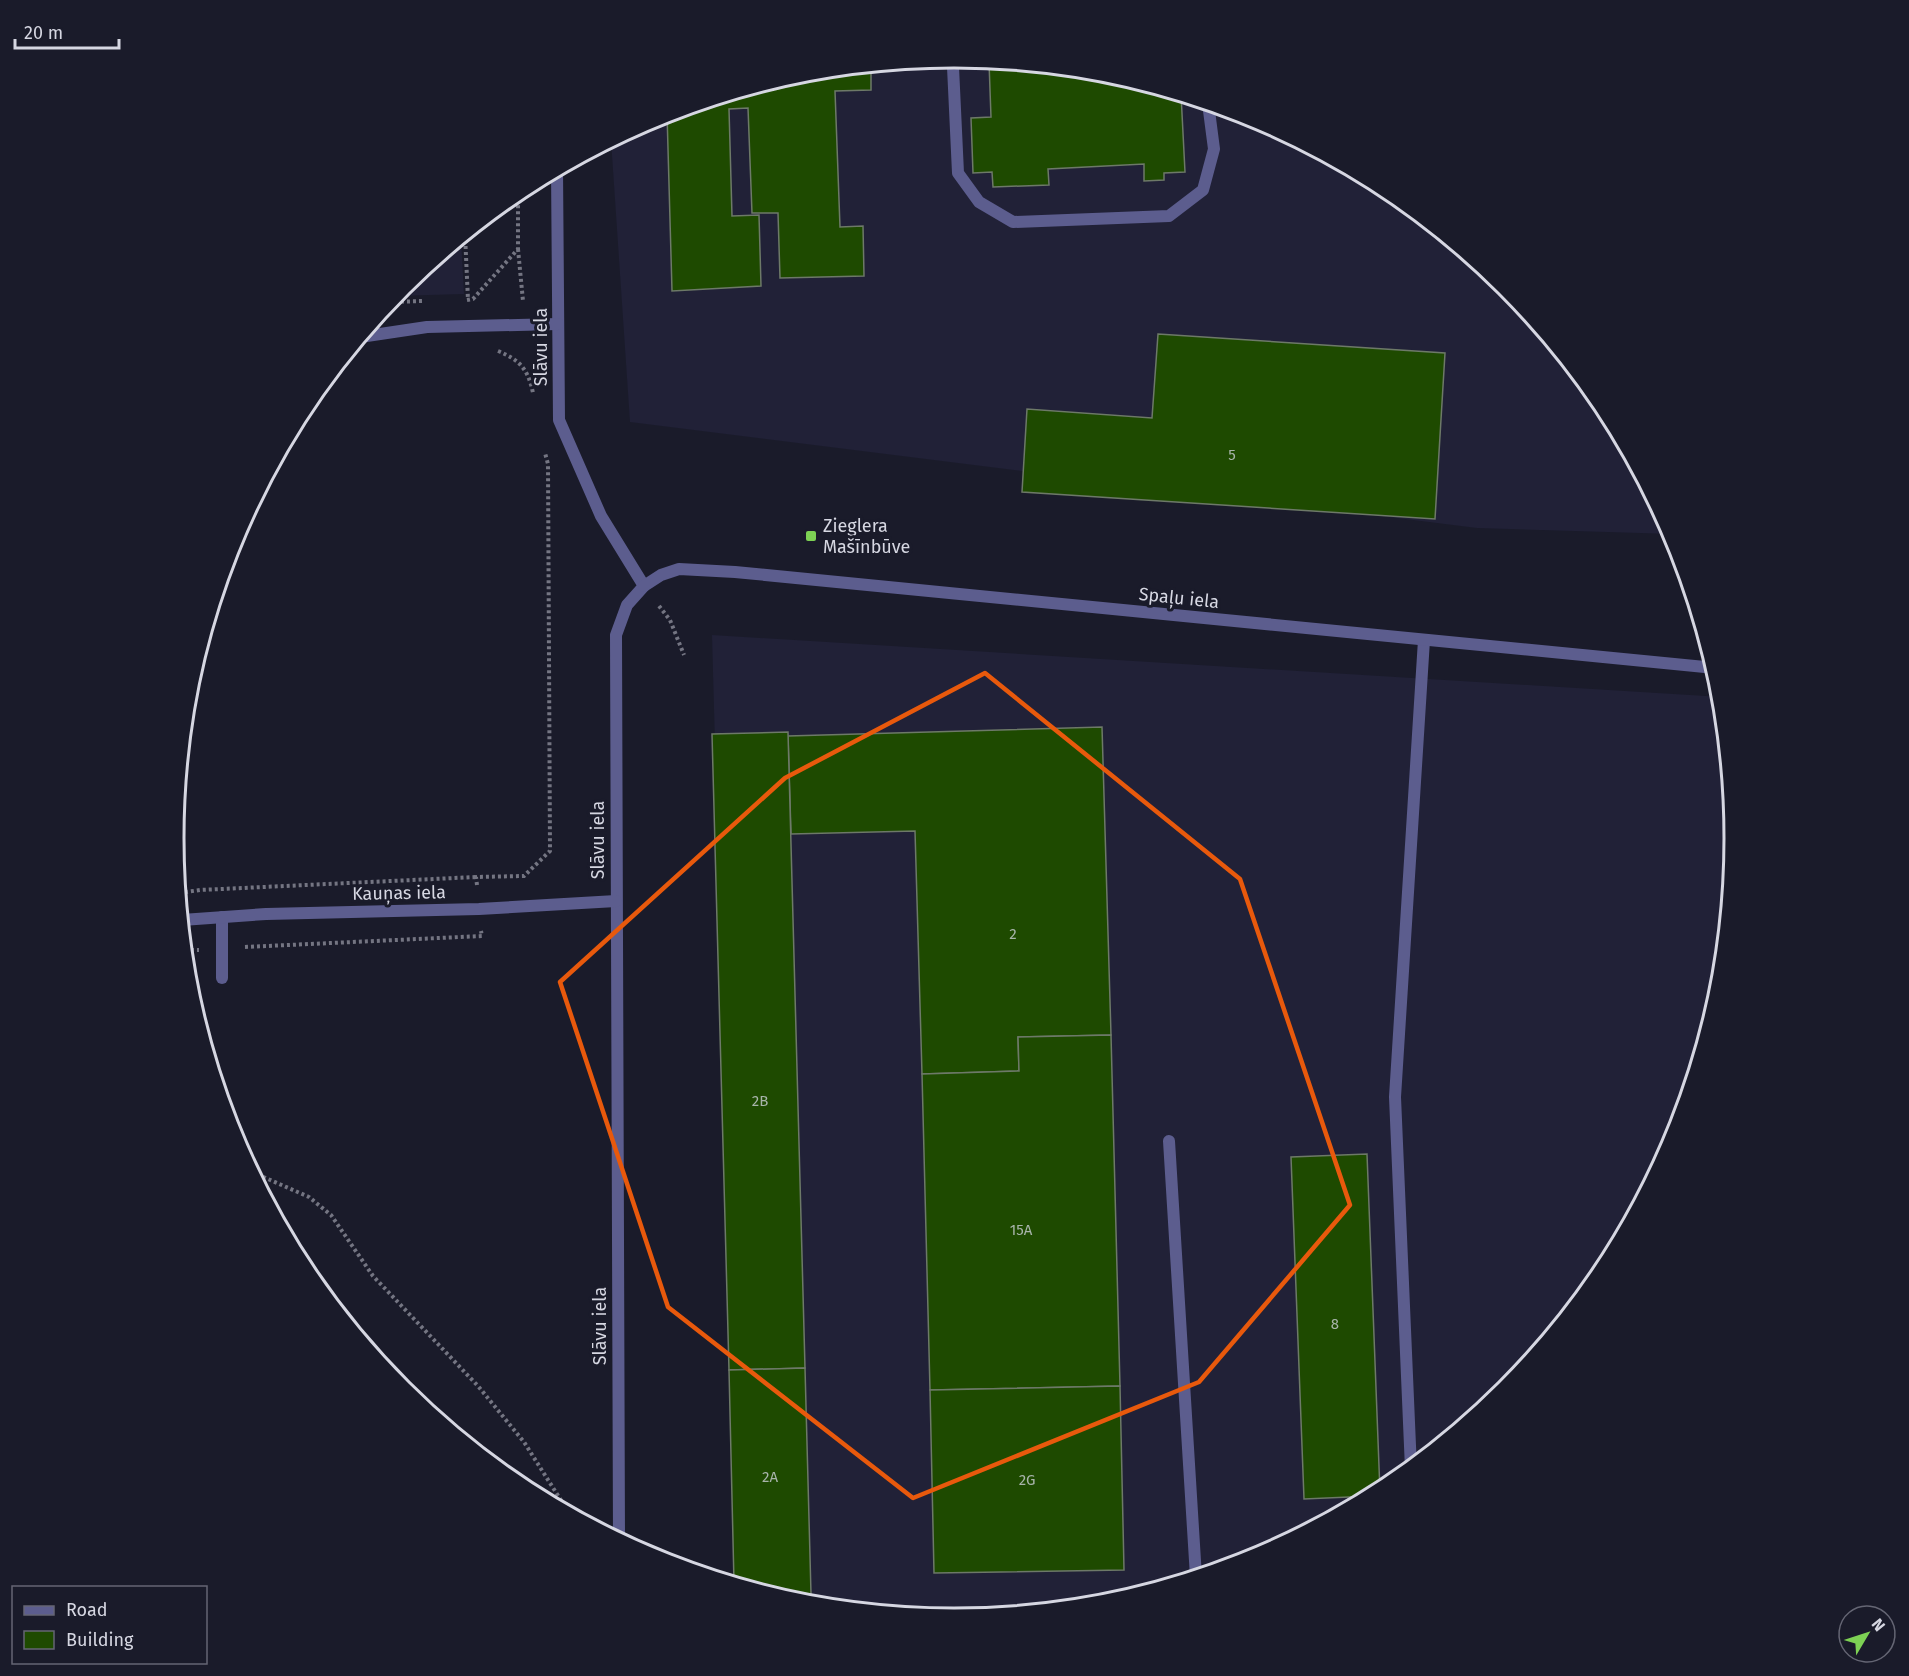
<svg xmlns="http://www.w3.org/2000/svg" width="1909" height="1676" viewBox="0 0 1909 1676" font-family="'Fira Sans',sans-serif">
  <rect width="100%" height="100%" fill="#1a1b2a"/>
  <!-- built -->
  <g fill="#212137">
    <path d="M955 57 1107 72 1254 117 1389 189 1507 286 1604 404 1673 534 1477 528 630 422 611 140 656 116 802 72Z"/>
    <path d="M461 238 464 294 394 296 403 286Z"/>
    <path d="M712 635 1722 697 1735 838 1720 991 1676 1137 1604 1272 1507 1390 1388 1488 1253 1560 1107 1604 954 1619 802 1604 738 1584Z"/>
  </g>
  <!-- building -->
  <g fill="#1e4a00" stroke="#6d7968" stroke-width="1.5">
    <path d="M1000 61 1107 72 1152 86V92H1171L1181 94 1185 172 1164 173V180L1144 181V164L1048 169 1049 185 993 187 992 172 973 173 971 118 991 117 989 62Z"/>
    <path d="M871 65V90L835 91 840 227 863 226 864 276 780 278 778 213H752L748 108 729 109 732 216 759 215 761 286 672 291 667 113 802 72Z"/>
    <path d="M1158 334 1445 353 1435 519 1022 492 1027 409 1152 418Z"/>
    <path d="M1102 727 1111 1035 1018 1037 1019 1071 922 1074 915 831 791 834 788 736Z"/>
    <path d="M788 732 805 1368 729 1370 712 734Z"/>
    <path d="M1111 1035 1120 1386 930 1390 922 1074 1019 1071 1018 1037Z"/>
    <path d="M1367 1154 1380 1492 1372 1496 1304 1499 1291 1157Z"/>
    <path d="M805 1368 811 1594 774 1595 734 1583 729 1370Z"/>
    <path d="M1120 1386 1124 1570 934 1573 930 1390Z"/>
  </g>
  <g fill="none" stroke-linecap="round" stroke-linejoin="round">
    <!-- path -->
    <g stroke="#747582" stroke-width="4" stroke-dasharray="3 3" stroke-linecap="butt">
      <path d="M465 234 468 300"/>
      <path d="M518 249 523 301"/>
      <path d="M467 300 473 299 518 249V191"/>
      <path d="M389 302 423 301"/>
      <path d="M498 351C520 360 528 369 533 393"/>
      <path d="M659 606 670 620 684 655"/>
      <path d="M477 885 476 877 524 876 550 851 548 464 545 453"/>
      <path d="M179 893 200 890 476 877"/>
      <path d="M245 947 482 936 481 931"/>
      <path d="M185 950H199"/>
      <path d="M252 1172 309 1197 331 1215 373 1276 478 1386 524 1442 569 1513"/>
    </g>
    <!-- service -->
    <g stroke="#5c5d8e" stroke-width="12">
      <path d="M955 57 953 67 958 173 979 202 1013 222 1169 216 1203 190 1214 149 1208 103"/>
      <path d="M222 917V978"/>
      <path d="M1169 1141 1196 1577"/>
      <path d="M1411 1469 1395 1097 1424 640"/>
    </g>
    <!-- minor -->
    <g stroke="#5c5d8e" stroke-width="12">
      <path d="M557 169 559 420 601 516 644 586 627 605 616 635 619 1540"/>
      <path d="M360 337 427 327 558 324"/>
      <path d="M644 586 661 575 679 569 735 572 1715 668"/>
      <path d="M182 920 266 914 479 909 616 901"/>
    </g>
  </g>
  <!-- marked area -->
  <path fill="none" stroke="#e8590c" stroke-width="4.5" stroke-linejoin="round" d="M985 673 1240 879 1350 1205 1199 1382 913 1498 668 1307 560 982 785 778Z"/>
  <!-- markers -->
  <rect fill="#7dd154" stroke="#1a1b2a" stroke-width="2" x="805" y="530" width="12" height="12" rx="3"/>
  <g text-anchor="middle" stroke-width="6" stroke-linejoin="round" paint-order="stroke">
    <!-- number labels -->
    <g font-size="15" fill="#a8b4aa">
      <text x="1232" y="460">5</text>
      <text x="1013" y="939">2</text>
      <text x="760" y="1106">2B</text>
      <text x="1021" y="1235">15A</text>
      <text x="1335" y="1329">8</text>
      <text x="770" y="1482">2A</text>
      <text x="1027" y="1485">2G</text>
    </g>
    <!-- street labels -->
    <g font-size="18" fill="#d6d7e2" stroke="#1a1b2a">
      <text transform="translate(541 347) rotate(-90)" y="6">Slāvu iela</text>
      <text transform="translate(1179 598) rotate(6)" y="6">Spaļu iela</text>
      <text transform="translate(598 840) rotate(-90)" y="6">Slāvu iela</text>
      <text transform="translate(399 893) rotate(-1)" y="6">Kauņas iela</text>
      <text transform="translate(600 1326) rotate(-90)" y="6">Slāvu iela</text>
    </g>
    <!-- poi labels -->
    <g font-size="18" fill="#d6d7e2" stroke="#1a1b2a" text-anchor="start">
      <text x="823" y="532">Zieglera<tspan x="823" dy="21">Mašīnbūve</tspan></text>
    </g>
  </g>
  <!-- crop -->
  <path d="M0 0H1909V1676H0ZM184 838a770 770 0 1 1 1540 0a770 770 0 1 1-1540 0Z" fill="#1a1b2a" fill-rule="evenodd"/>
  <path fill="none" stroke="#d6d7e2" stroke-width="3" d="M184 838a770 770 0 1 1 1540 0a770 770 0 1 1-1540 0Z"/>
  <!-- legend -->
  <rect x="12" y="1586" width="195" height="78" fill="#1a1b2a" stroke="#656674" stroke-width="1.5"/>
  <rect x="24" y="1606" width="30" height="9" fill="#5c5d8e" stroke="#656674" stroke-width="1.5"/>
  <text x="66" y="1616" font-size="18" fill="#d6d7e2">Road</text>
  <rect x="24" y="1631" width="30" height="18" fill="#1e4a00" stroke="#656674" stroke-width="1.5"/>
  <text x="66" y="1646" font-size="18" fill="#d6d7e2">Building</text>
  <!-- north arrow -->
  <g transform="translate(1867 1634) rotate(51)"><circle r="28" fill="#1a1b2a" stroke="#656674" stroke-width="1.5"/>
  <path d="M0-4.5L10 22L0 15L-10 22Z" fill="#7dd154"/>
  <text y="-9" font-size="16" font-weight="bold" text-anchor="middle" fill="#d6d7e2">N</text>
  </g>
  <!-- scale -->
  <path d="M15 39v9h104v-9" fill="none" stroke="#d6d7e2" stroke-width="3"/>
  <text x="24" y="39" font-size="18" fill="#d6d7e2" stroke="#1a1b2a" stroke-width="4.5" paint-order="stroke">20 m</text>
</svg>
